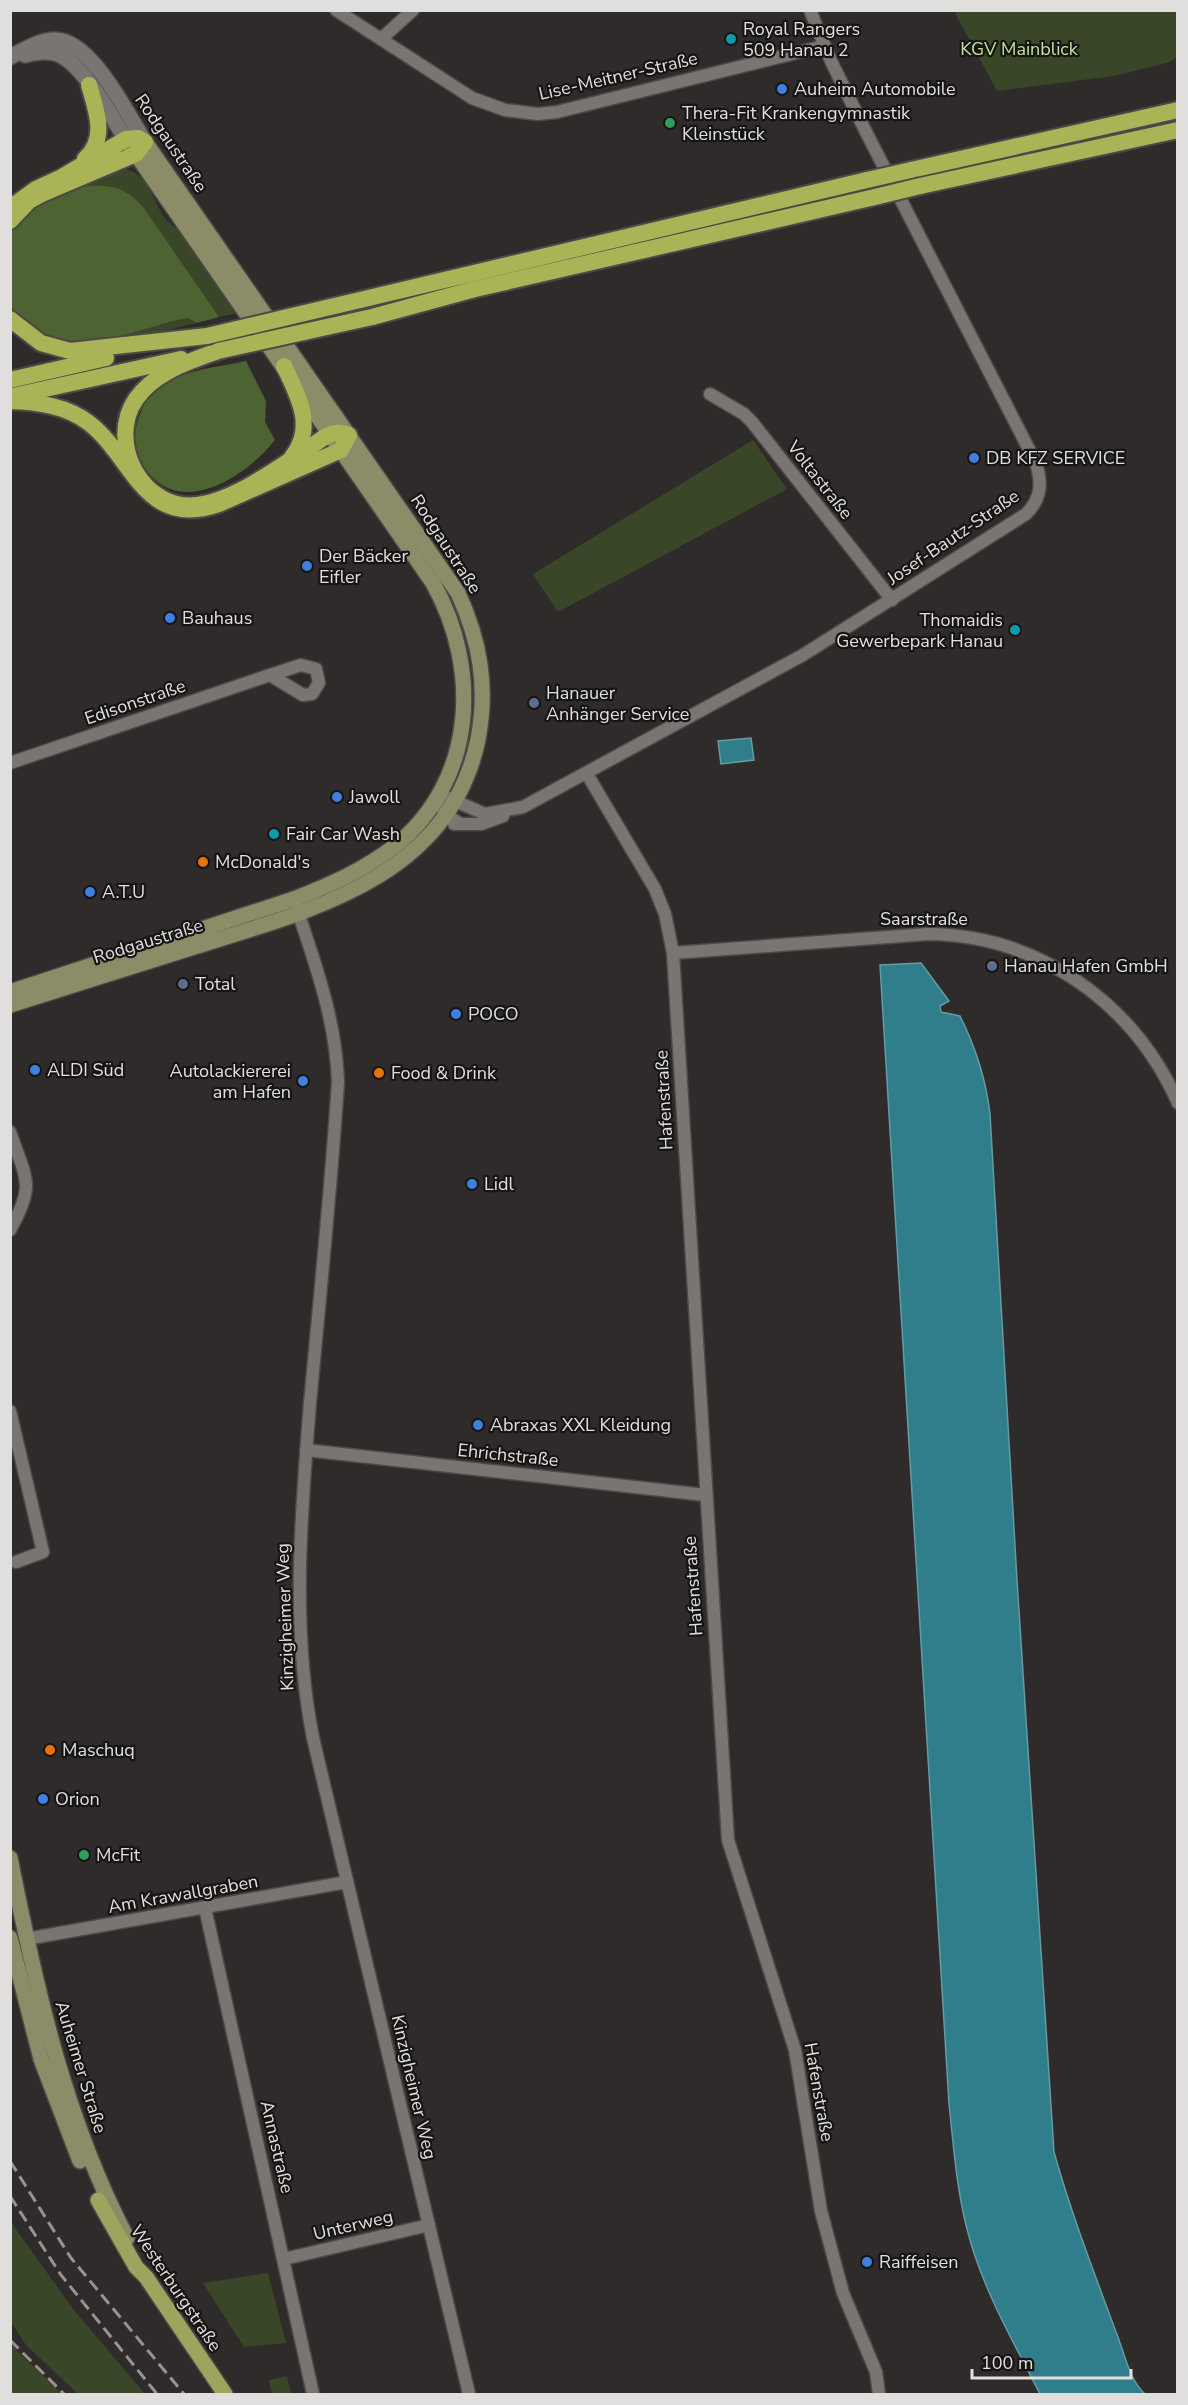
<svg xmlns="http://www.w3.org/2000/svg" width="1188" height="2405" viewBox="0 0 1188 2405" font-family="'Nunito Sans',sans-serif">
  <rect width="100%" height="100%" fill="#2f2b2a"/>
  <!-- green -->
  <g fill="#394728">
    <path d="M954 11H1177V57L1170 62 1114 76 997 91Z"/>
    <path d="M120 169C155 169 151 216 178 229L237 313 219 317 144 208 20 220 11 234V226L31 203Z"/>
    <path d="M10 304 16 310 85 342 188 318 197 323 86 349 69 348 11 313Z"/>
    <path d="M753 440 787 489 558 612 533 574Z"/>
    <path d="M10 2221 73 2309 145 2394H78L26 2345 11 2322Z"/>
    <path d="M268 2273 286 2343 244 2347 203 2283Z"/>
    <path d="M11 2342 17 2351 62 2394H11Z"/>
    <path d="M287 2376 291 2394H272L269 2380Z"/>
  </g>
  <!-- forest -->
  <g fill="#4e6332">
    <path d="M87 186C114 185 126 188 144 208L219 317 197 323 188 318C139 327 77 360 32 328 25 322 13 312 11 304 7 292 11 249 10 234 29 206 55 194 87 186Z"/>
    <path d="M246 361 266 401 265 422 275 440C245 478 177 521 143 465 134 449 133 433 139 417 143 406 149 393 159 386 183 370 218 367 246 361Z"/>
  </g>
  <!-- water -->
  <g fill="#307e8b" stroke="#659ba4" stroke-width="1.5">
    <path d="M751 738 754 760 721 764 718 741Z"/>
    <path d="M921 963 949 1001 940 1006 941 1012 960 1016C976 1048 986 1079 990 1114L1017 1580 1054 2152C1071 2213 1094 2272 1116 2332 1124 2351 1129 2380 1145 2394H1040C1015 2345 985 2293 970 2240 957 2196 954 2150 949 2104L880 965Z"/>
  </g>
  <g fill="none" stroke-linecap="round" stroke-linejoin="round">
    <!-- minor casing -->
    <g stroke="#4c4948" stroke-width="15">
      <g id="minor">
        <path d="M336 10 472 98 505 110 538 114 557 112 824 46"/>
        <path d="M381 39 413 10"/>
        <path d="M710 394 744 414 752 422 892 600"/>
        <path d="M10 763 270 675 301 665 316 669 319 683 312 694 303 695 270 675"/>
        <path d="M587 774 655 889 665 914 673 953 728 1840 795 2050 821 2211 843 2293 876 2372 879 2394"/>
        <path d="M446 797 485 814 523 807 803 655 1026 514C1042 498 1042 483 1036 463L865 130 831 61 810 10"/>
        <path d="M441 807 445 814 459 823"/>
        <path d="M454 824H481L503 816"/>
        <path d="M296 906C315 963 336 1020 338 1082 331 1189 320 1296 310 1403 301 1515 291 1627 313 1738L469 2394"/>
        <path d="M673 953 928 934C1038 935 1134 1003 1178 1103"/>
        <path d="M10 1132C26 1179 36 1184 10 1230"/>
        <path d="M10 1411 43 1552 16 1562"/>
        <path d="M306 1450 705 1495"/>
        <path d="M205 1908 313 2394"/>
        <path d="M26 1939 347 1882"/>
        <path d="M284 2259 429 2225"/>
      </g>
    </g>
    <!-- tertiary casing -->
    <g stroke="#4c4948" stroke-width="18">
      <g id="tertiary">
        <path d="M25 55C36 52 47 50 58 54 84 65 110 115 126 139"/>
        <path d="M10 57C24 50 38 41 53 40 90 37 127 114 145 142"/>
      </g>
    </g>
    <!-- secondary casing -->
    <g stroke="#4c4948" stroke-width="18">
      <g id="secondary">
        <path d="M10 992 294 899C330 885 364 870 395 846 476 781 481 669 433 583L129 144"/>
        <path d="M10 1005C73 985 135 965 197 946 312 910 450 877 478 739 488 687 480 641 458 593L145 142"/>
        <path d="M10 1858C36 1989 65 2120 127 2238"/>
        <path d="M10 1938 41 2059 80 2161"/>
      </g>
    </g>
    <!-- primary casing -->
    <g stroke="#4c4948" stroke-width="18">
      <path id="primary" d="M98 2200 136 2267 146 2277 225 2394"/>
    </g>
    <!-- trunk casing -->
    <g stroke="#4c4948" stroke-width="20">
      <g id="trunk">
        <path d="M85 159C108 138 96 110 89 85"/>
        <path d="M911 170 1178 110"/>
        <path d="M920 186 1178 130"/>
        <path d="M10 208 36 189 62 177 126 139 138 138 145 142 136 154 42 194 29 201 10 221"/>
        <path d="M360 300 867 180"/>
        <path d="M372 317 475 289 879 196"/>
        <path d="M10 319 41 343 70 351 207 336"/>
        <path d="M284 366C298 396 316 427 292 457"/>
        <path d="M10 380 106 358"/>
        <path d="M13 396 181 359"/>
        <path d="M10 401C38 402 67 406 89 423 134 458 144 530 219 504L341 450 349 435C344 433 337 432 331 434 323 437 315 444 308 449 276 468 236 500 198 505 143 512 106 443 136 399 155 372 188 362 218 351"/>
      </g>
    </g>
    <!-- minor -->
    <use href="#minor" stroke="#797573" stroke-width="12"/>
    <!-- tertiary -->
    <use href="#tertiary" stroke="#797573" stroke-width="15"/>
    <!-- secondary -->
    <use href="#secondary" stroke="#8c8d68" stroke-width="15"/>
    <!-- primary -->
    <use href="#primary" stroke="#9ea45e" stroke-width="15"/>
    <!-- trunk -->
    <use href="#trunk" stroke="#aab457" stroke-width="16"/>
    <!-- rail -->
    <g stroke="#969493" stroke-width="3" stroke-dasharray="12 6" stroke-linecap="butt">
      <path d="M10 2161 71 2258 184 2394"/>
      <path d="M10 2196 61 2275 157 2394"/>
      <path d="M10 2340 64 2394"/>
    </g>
    <!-- trunk-bridge casing -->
    <g stroke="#4c4948" stroke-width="20" stroke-linecap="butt">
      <g id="trunk-bridge">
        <path d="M867 180 911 170"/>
        <path d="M879 196 920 186"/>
        <path d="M207 336 360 300"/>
        <path d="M218 351 372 317"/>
      </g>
    </g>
    <!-- trunk-bridge -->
    <use href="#trunk-bridge" stroke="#aab457" stroke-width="16"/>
  </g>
  <!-- markers -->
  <g fill="#0f9aa8" stroke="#161414" stroke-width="2">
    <circle cx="731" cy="39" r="6"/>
    <circle cx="1015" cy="630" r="6"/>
    <circle cx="274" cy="834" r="6"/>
  </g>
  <g fill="#3f7fe0" stroke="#161414" stroke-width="2">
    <circle cx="782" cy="89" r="6"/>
    <circle cx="974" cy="458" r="6"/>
    <circle cx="307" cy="566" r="6"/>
    <circle cx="170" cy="618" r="6"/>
    <circle cx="337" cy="797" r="6"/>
    <circle cx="90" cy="892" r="6"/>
    <circle cx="456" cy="1014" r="6"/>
    <circle cx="35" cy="1070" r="6"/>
    <circle cx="303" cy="1081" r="6"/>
    <circle cx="472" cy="1184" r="6"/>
    <circle cx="478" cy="1425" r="6"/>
    <circle cx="43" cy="1799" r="6"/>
    <circle cx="867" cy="2262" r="6"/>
  </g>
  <g fill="#2e9e5b" stroke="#161414" stroke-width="2">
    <circle cx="670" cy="123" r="6"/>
    <circle cx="84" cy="1855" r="6"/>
  </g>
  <g fill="#5c6f8a" stroke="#161414" stroke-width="2">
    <circle cx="534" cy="703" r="6"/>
    <circle cx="992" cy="966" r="6"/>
    <circle cx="183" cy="984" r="6"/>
  </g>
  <g fill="#e8710a" stroke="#161414" stroke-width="2">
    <circle cx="203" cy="862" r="6"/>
    <circle cx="379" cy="1073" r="6"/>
    <circle cx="50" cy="1750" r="6"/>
  </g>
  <g text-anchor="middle" stroke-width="4.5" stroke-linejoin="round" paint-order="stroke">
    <!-- poi labels -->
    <g font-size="18" fill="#e1dfde" stroke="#161414" text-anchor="start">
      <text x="743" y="35">Royal Rangers<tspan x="743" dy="21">509 Hanau 2</tspan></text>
      <text x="794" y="95">Auheim Automobile</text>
      <text x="682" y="119">Thera-Fit Krankengymnastik<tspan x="682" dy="21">Kleinstück</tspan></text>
      <text x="986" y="464">DB KFZ SERVICE</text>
      <text x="319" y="562">Der Bäcker<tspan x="319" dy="21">Eifler</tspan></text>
      <text x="182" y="624">Bauhaus</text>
      <text x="1003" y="626" text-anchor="end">Thomaidis<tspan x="1003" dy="21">Gewerbepark Hanau</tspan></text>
      <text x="546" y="699">Hanauer<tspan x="546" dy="21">Anhänger Service</tspan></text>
      <text x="349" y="803">Jawoll</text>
      <text x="286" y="840">Fair Car Wash</text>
      <text x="215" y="868">McDonald's</text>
      <text x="102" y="898">A.T.U</text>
      <text x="1004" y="972">Hanau Hafen GmbH</text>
      <text x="195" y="990">Total</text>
      <text x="468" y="1020">POCO</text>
      <text x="47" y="1076">ALDI Süd</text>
      <text x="291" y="1077" text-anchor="end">Autolackiererei<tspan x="291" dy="21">am Hafen</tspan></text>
      <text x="391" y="1079">Food &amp; Drink</text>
      <text x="484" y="1190">Lidl</text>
      <text x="490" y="1431">Abraxas XXL Kleidung</text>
      <text x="62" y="1756">Maschuq</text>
      <text x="55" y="1805">Orion</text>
      <text x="96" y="1861">McFit</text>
      <text x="879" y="2268">Raiffeisen</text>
    </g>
    <!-- park labels -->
    <g font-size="18" fill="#c2e497" stroke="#161414">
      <text x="1019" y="55">KGV Mainblick</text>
    </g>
    <!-- street labels -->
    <g font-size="18" fill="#e1dfde" stroke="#161414">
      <text transform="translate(618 76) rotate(-13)" y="6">Lise-Meitner-Straße</text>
      <text transform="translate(171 143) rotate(56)" y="6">Rodgaustraße</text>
      <text transform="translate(820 480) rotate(52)" y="6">Voltastraße</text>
      <text transform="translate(953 537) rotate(-34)" y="6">Josef-Bautz-Straße</text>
      <text transform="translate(446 544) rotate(57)" y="6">Rodgaustraße</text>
      <text transform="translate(135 702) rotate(-19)" y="6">Edisonstraße</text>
      <text x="924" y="925">Saarstraße</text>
      <text transform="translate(148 941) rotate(-17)" y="6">Rodgaustraße</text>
      <text transform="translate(664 1100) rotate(-93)" y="6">Hafenstraße</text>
      <text transform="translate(508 1455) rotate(6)" y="6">Ehrichstraße</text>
      <text transform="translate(693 1586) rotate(-94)" y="6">Hafenstraße</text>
      <text transform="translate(285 1617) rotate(-92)" y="6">Kinzigheimer Weg</text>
      <text transform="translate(183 1894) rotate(-10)" y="6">Am Krawallgraben</text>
      <text transform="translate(81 2067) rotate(73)" y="6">Auheimer Straße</text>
      <text transform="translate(414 2087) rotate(77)" y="6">Kinzigheimer Weg</text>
      <text transform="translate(819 2092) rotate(80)" y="6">Hafenstraße</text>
      <text transform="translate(277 2147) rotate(77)" y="6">Annastraße</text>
      <text transform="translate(353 2225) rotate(-13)" y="6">Unterweg</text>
      <text transform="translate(176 2288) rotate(56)" y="6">Westerburgstraße</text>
    </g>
  </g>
  <!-- border -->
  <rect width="1188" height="2405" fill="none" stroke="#e1dfde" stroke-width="24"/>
  <!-- scale -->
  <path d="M972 2369v9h159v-9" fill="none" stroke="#e1dfde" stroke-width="3"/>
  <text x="981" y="2369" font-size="18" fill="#e1dfde" stroke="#161414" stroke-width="4.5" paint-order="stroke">100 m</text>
</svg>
